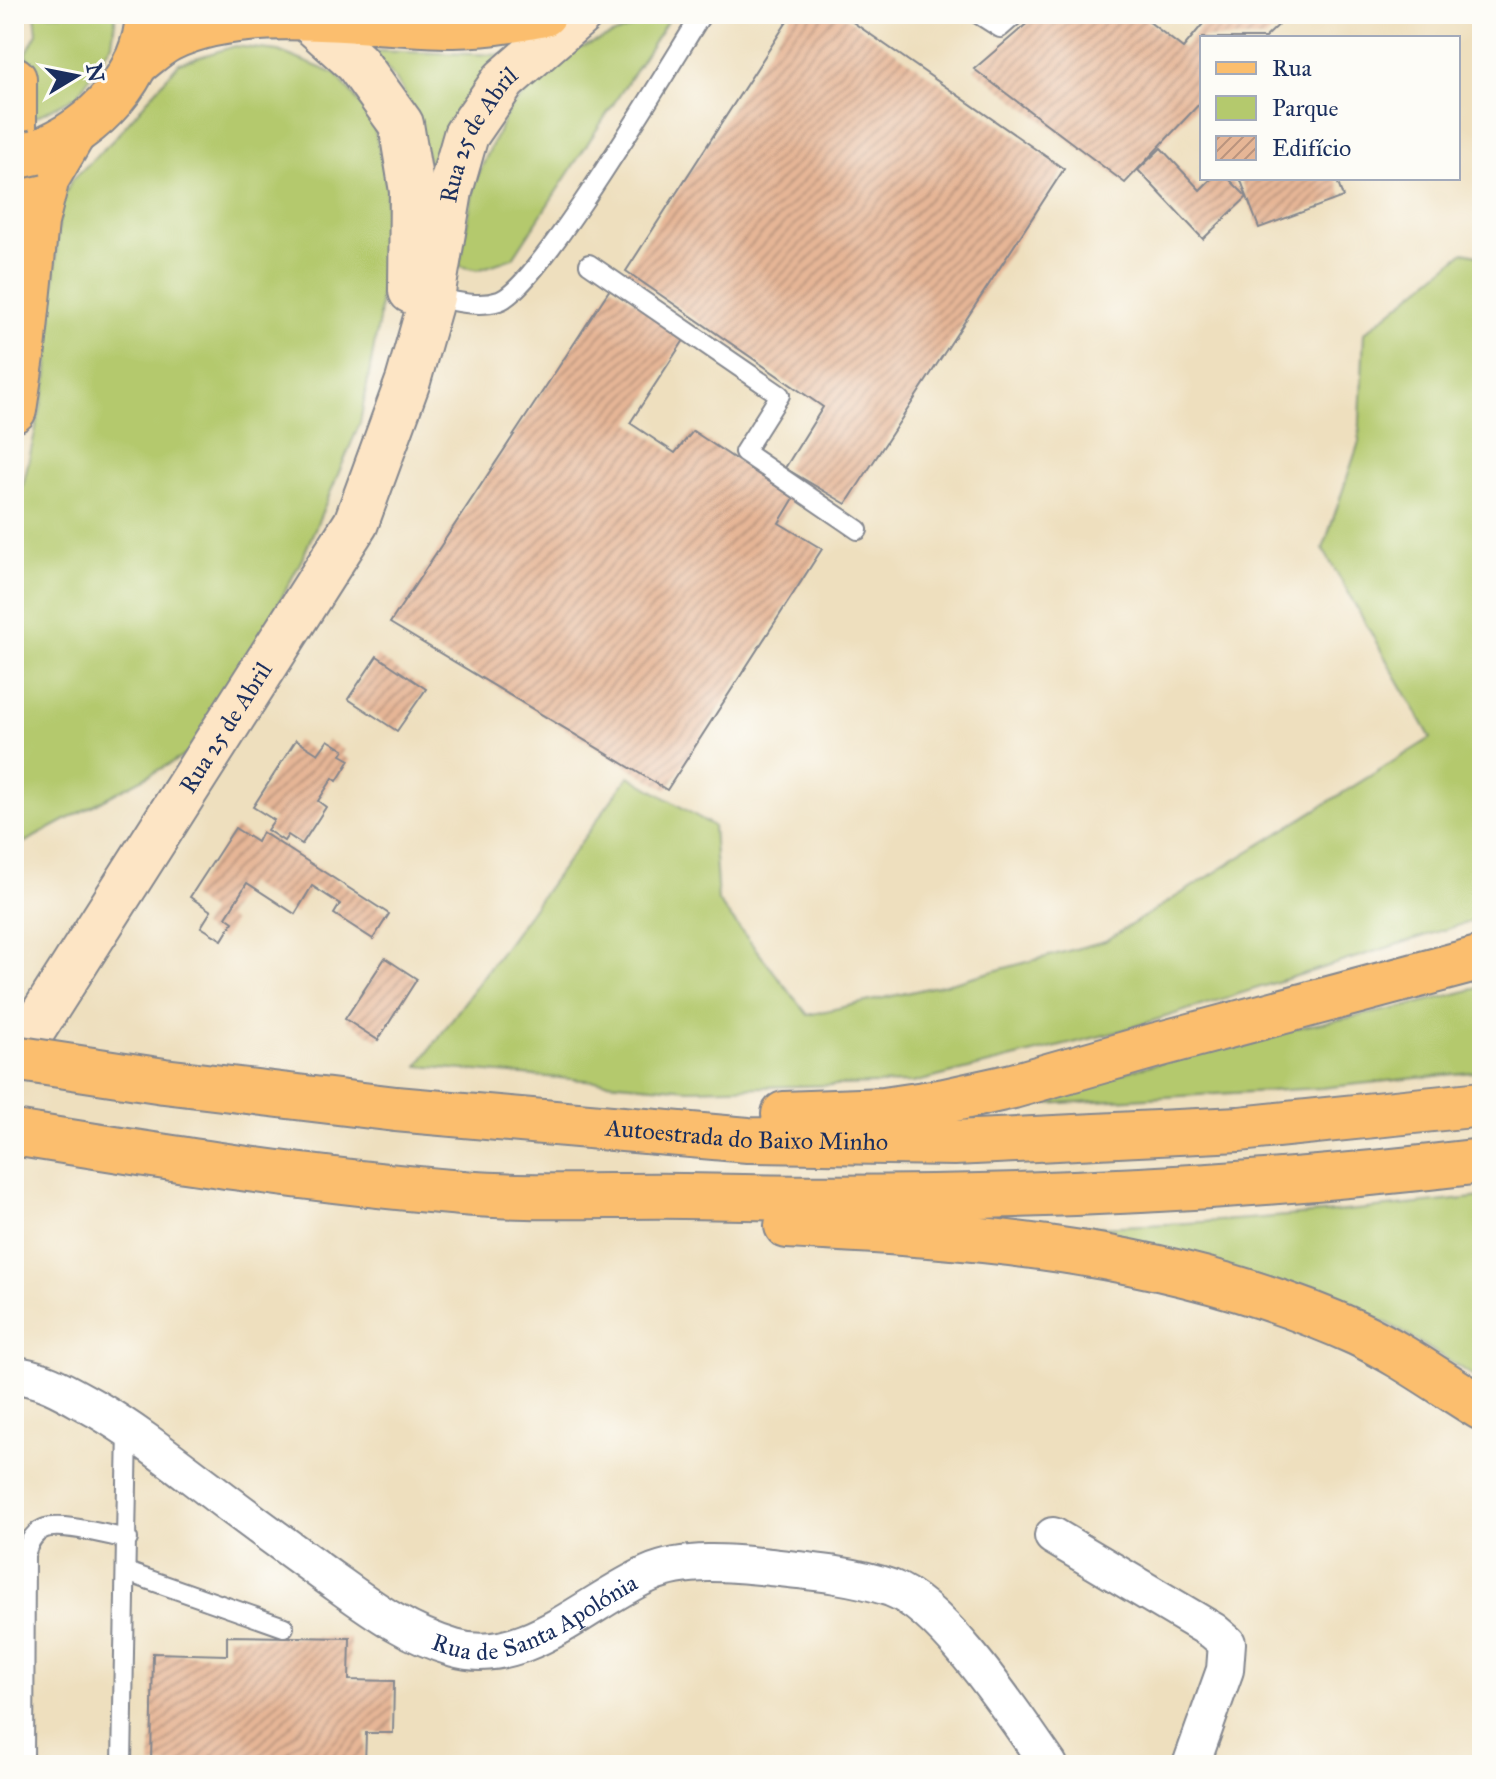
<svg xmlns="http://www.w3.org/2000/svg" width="1496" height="1779" viewBox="0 0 1496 1779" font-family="'IM FELL Great Primer',serif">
  <defs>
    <pattern id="building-hatch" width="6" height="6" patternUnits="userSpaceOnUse" patternTransform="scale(2)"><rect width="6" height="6" fill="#e6b696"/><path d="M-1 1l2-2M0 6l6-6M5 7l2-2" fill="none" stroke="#ba947e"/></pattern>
  </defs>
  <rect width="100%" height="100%" fill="#fdfcf7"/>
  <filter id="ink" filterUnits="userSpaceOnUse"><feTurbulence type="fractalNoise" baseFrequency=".0125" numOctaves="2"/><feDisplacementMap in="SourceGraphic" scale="16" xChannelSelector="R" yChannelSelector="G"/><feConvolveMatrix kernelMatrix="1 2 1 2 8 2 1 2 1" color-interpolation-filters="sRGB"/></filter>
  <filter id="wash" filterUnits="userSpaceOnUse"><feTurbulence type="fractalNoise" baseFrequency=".006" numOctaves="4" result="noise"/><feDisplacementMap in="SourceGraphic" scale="32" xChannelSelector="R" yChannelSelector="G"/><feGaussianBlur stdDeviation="1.8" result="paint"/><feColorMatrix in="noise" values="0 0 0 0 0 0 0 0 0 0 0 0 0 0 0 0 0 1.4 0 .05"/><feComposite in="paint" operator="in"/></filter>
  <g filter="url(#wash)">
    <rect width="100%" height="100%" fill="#eedfbe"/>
    <!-- green -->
    <g fill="#b4c96d" stroke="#687c66" stroke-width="2">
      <path d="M35 14H116L112 43 77 96 28 121 27 52 37 33Z"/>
      <path d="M664 14H672L513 258 478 270 459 266 475 181 509 109 570 52Z"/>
      <path d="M235 46 278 51 336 74 373 120 387 188 379 320 360 423 302 559 231 694 188 754 14 848V525L47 380 60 205 71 181 114 139 179 63Z"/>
      <path d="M373 51 501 55 450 121 430 170 415 113 400 85Z"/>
      <path d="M1464 252 1482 256V918L1117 1032 913 1083 688 1089 418 1066 629 776 713 826 718 901 808 1015 946 984 1105 941 1431 738 1323 549 1359 442 1364 333Z"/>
      <path d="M1482 987V1071L1321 1088 1027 1105 1073 1086 1265 1034 1404 1007Z"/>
      <path d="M1482 1197V1381L1389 1324 1340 1304 1091 1236 1082 1227C1217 1224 1349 1212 1482 1197Z"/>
    </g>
    <g id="blocks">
      <!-- building -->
      <g fill="url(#building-hatch)">
        <path d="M792 14H841L1064 169 846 504 785 468 823 407 626 271Z"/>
        <path d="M1038 14H1139L1183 48 1211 14H1290L1265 38H1202V101L1125 183 974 69Z"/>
        <path d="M1161 148 1200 190 1212 178H1228L1247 197 1203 239 1138 170Z"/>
        <path d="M1240 178H1336L1343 197 1259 228Z"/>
        <path d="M612 286 686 337 630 423 675 453 693 431 794 498 779 523 822 549 667 790 390 623Z"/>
        <path d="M377 656 426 689 397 731 348 699Z"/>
        <path d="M296 740 318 754 328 740 344 750 341 755 350 760 337 781 333 778 318 801 326 807 302 844 288 835 284 841 267 830 274 820 253 807Z"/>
        <path d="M235 828 257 842 262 832 389 914 373 939 334 914 340 904 312 886 295 914 247 883 226 917 233 922 222 940 201 927 211 911 190 897Z"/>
        <path d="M385 958 417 979 378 1040 345 1019Z"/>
        <path d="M227 1636 350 1638 349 1680 394 1681 393 1733H366L365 1765H151L153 1653 227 1655Z"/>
      </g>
    </g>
  </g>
  <g filter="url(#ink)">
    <use href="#blocks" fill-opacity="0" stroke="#84878e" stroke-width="2"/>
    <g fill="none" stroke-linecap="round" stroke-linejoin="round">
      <!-- lane casing -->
      <g stroke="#84878e" stroke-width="22">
        <g id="lane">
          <path d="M978 14 1000 28 1016 14"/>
          <path d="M589 264 780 395 744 452 858 530"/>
          <path d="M433 297C454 301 478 308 499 301 538 289 672 61 702 14"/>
          <path d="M127 1572 284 1627"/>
          <path d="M24 1765 25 1555C28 1545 32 1534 43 1529 60 1521 109 1536 128 1539"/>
          <path d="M122 1765 128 1427"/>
        </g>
      </g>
      <!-- street casing -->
      <g stroke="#84878e" stroke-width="40">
        <g id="street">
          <path id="s1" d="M14 1375C44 1377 72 1396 98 1410 137 1433 172 1461 208 1488 247 1518 287 1547 327 1576 369 1606 403 1633 454 1648 523 1669 589 1600 649 1574 685 1558 732 1563 770 1567 809 1571 853 1575 891 1588 945 1608 1016 1718 1049 1765"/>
          <path d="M1053 1536 1213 1631 1227 1643 1225 1670 1191 1765"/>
        </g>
      </g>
      <!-- secondary casing -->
      <g stroke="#84878e" stroke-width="48">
        <g id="secondary">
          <path d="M308 19 357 63 401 124 412 191 411 291"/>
          <path id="s2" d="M14 1060 356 523 408 381 432 297 450 191 466 135 504 80 580 14"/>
        </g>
      </g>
      <!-- primary casing -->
      <g stroke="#84878e" stroke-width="48">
        <g id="primary">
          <path d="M135 64C146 56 157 45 169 39 245 0 370 25 453 25 483 25 515 20 544 14"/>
          <path d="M38 151C94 129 145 77 148 14"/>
        </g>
      </g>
      <!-- highway casing -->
      <g stroke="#84878e" stroke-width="48">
        <g id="highway">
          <path d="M14 79V160"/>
          <path d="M14 410 23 349 36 222 47 178 73 134"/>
          <path id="s3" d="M396 1109 748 1140 954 1143 1239 1129 1482 1104"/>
          <path d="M784 1114 884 1110 945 1101 1013 1086 1157 1045 1482 958"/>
          <path d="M14 1133C162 1157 312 1181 462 1193 536 1199 609 1195 684 1196 951 1202 1217 1193 1482 1161"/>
          <path d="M787 1226C983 1236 1175 1251 1357 1333 1400 1353 1441 1383 1482 1408"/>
        </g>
      </g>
      <!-- lane -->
      <use href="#lane" stroke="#fff" stroke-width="18"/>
      <!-- street -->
      <use href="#street" stroke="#fff" stroke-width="36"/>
      <!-- secondary -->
      <use href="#secondary" stroke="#fde5c5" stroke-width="44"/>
      <!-- primary -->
      <use href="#primary" stroke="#fbbe6e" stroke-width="44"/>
      <!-- highway -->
      <use href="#highway" stroke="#fbbe6e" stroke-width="44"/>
      <!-- primary-bridge casing -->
      <g stroke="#84878e" stroke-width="48" stroke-linecap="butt">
        <path id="primary-bridge" d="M14 157 36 152"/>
      </g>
      <!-- highway-bridge casing -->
      <g stroke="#84878e" stroke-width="48" stroke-linecap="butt">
        <path id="highway-bridge" d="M14 1058 164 1081 396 1109"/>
      </g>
      <!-- primary-bridge -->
      <use href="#primary-bridge" stroke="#fbbe6e" stroke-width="44"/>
      <!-- highway-bridge -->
      <use href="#highway-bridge" stroke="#fbbe6e" stroke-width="44"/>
    </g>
  </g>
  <g text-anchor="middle" stroke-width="8" stroke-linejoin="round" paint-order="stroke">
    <!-- street labels -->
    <g font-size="24" fill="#1b2f5e" stroke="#fdfcf7">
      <text dy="8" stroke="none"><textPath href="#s2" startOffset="1046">Rua 25 de Abril</textPath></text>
      <text dy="8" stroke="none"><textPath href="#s2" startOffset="394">Rua 25 de Abril</textPath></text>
      <text dy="8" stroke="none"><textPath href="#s3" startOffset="352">Autoestrada do Baixo Minho</textPath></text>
      <text dy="8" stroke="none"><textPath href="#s1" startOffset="610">Rua de Santa Apolónia</textPath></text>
    </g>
  </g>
  <!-- margin -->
  <rect width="1496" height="1779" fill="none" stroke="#fdfcf7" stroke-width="48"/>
  <!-- legend -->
  <rect x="1200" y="36" width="260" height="144" fill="#fdfcf7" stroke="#a3aaba" stroke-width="2"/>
  <rect x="1216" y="62" width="40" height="12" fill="#fbbe6e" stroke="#a3aaba" stroke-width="2"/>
  <text x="1272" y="76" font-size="24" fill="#1b2f5e">Rua</text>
  <rect x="1216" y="96" width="40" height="24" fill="#b4c96d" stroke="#a3aaba" stroke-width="2"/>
  <text x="1272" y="116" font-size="24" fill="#1b2f5e">Parque</text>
  <rect x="1216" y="136" width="40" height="24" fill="url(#building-hatch)" stroke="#a3aaba" stroke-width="2"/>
  <text x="1272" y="156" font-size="24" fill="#1b2f5e">Edifício</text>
  <!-- north arrow -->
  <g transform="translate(76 76) rotate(80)" stroke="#fdfcf7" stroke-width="6" paint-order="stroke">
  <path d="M0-6L14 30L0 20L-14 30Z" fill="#1b2f5e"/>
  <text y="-12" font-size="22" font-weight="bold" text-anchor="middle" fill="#1b2f5e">N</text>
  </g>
</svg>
